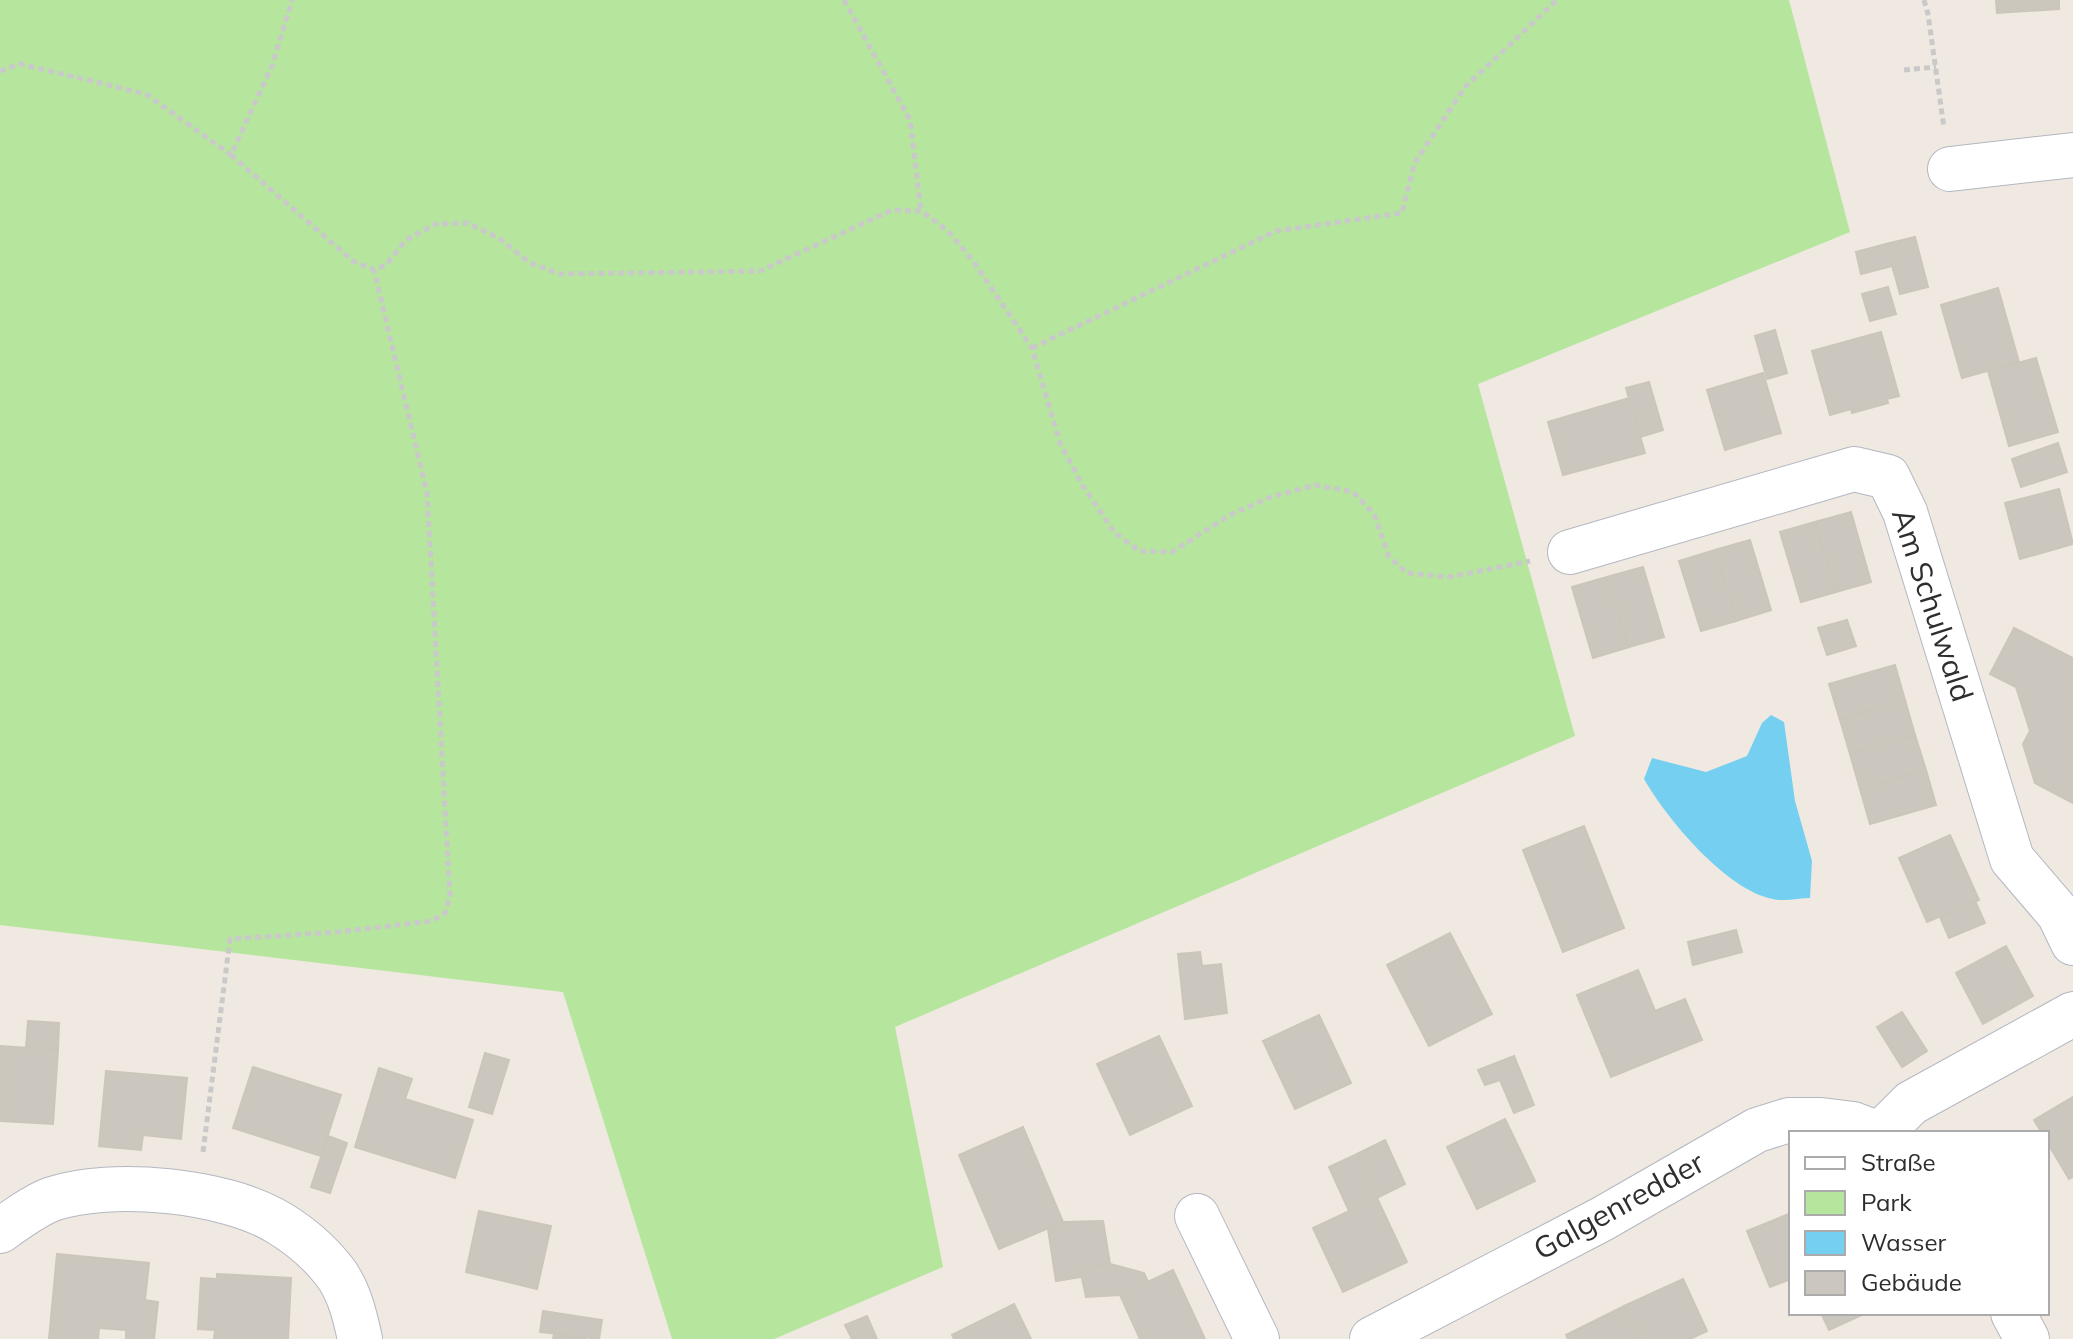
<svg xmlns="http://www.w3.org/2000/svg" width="2073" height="1339" viewBox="0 0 2073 1339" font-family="Mulish,sans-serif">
  <rect width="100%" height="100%" fill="#efe9e1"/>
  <!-- green -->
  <path fill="#b6e59e" d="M0 0H1789L1850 232 1478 384 1575 736 895 1027 943 1267 774 1339H672L563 992 0 925Z"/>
  <!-- water -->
  <path fill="#75cff0" d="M1771 715 1784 722 1795 801 1812 861 1810 898C1799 898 1784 902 1773 899 1726 890 1667 819 1644 779L1652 758 1706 772 1747 756 1762 723Z"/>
  <!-- building -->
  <g fill="#cbc7bf" stroke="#cbc5ba" stroke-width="2">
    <path d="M1996 0H2059V9L1997 13Z"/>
    <path d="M1915 237 1928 287 1900 294 1886 244Z"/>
    <path d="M1886 244 1892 266 1861 274 1856 252Z"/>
    <path d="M1888 287 1896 314 1870 321 1862 294Z"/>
    <path d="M1998 288 2019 362 1962 378 1941 305Z"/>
    <path d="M1775 330 1787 373 1767 379 1755 336Z"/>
    <path d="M1881 332 1899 396 1887 399 1888 403 1852 413 1851 409 1830 415 1812 351Z"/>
    <path d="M2036 358 2058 432 2009 446 1988 371Z"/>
    <path d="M1763 373 1781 433 1725 450 1707 390Z"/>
    <path d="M1649 382 1663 430 1640 437 1626 388Z"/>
    <path d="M1629 398 1645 453 1563 475 1548 422Z"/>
    <path d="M2058 443 2067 472 2021 487 2012 459Z"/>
    <path d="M2059 489 2073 544 2020 559 2005 503Z"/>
    <path d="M1851 512 1871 582 1836 592 1815 522Z"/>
    <path d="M1815 522 1836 592 1801 602 1780 532Z"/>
    <path d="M1750 540 1771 610 1736 621 1715 550Z"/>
    <path d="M1715 550 1736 621 1701 631 1679 561Z"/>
    <path d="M1643 567 1664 637 1629 647 1607 577Z"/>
    <path d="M1607 577 1629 647 1593 658 1572 587Z"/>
    <path d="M1847 620 1856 646 1827 655 1818 628Z"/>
    <path d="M2014 628 2073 658V803L2035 783 2023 744 2030 731 2016 687 1990 674Z"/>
    <path d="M1895 665 1905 700 1840 720 1829 684Z"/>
    <path d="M1905 700 1915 735 1850 754 1840 720Z"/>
    <path d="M1915 735 1926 770 1860 789 1850 754Z"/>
    <path d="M1926 770 1936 805 1870 824 1860 789Z"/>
    <path d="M1584 826 1624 928 1563 952 1523 850Z"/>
    <path d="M1950 835 1979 900 1927 922 1899 858Z"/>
    <path d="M1975 901 1985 923 1949 938 1940 917Z"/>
    <path d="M1736 930 1742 952 1693 965 1688 942Z"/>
    <path d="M1450 933 1492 1014 1429 1046 1387 965Z"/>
    <path d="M2006 946 2033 996 1983 1024 1956 973Z"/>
    <path d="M1200 952 1202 966 1221 964 1227 1013 1185 1019 1178 954Z"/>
    <path d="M1638 970 1655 1011 1685 999 1702 1040 1611 1077 1577 995Z"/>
    <path d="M1902 1012 1927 1051 1902 1067 1877 1027Z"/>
    <path d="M1319 1015 1351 1083 1295 1109 1263 1041Z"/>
    <path d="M28 1021 59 1023 58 1050 26 1048Z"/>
    <path d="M1159 1036 1192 1106 1130 1135 1097 1064Z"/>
    <path d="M0 1046 58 1050 53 1124 0 1121Z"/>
    <path d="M485 1053 509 1060 492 1114 469 1107Z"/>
    <path d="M1514 1056 1534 1105 1514 1113 1500 1080 1485 1085 1478 1070Z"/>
    <path d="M253 1067 341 1095 321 1156 233 1128Z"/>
    <path d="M379 1068 412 1079 405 1099 473 1120 455 1178 355 1147Z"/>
    <path d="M106 1071 187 1078 181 1139 143 1135 141 1150 99 1146Z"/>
    <path d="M2073 1097V1177L2069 1179 2047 1142V1133H2042L2034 1120Z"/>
    <path d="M1505 1119 1535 1181 1477 1209 1447 1147Z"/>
    <path d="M1023 1127 1063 1222 999 1249 959 1155Z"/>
    <path d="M328 1136 347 1143 330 1193 311 1187Z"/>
    <path d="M1385 1140 1405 1184 1377 1198 1357 1154Z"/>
    <path d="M1357 1154 1377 1198 1349 1211 1329 1167Z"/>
    <path d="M1377 1198 1407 1262 1343 1292 1313 1228Z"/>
    <path d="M479 1211 551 1226 537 1289 466 1272Z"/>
    <path d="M1791 1213V1279L1770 1287 1747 1231Z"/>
    <path d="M1103 1221 1110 1264 1080 1269 1081 1277 1056 1281 1048 1229 1063 1222Z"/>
    <path d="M57 1254 149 1263 145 1300 158 1302 154 1339H126V1330L99 1328 98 1339H49Z"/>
    <path d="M1110 1264 1144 1273 1148 1282 1120 1295 1086 1297 1080 1269Z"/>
    <path d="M1173 1270 1205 1339H1140L1120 1295Z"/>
    <path d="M217 1274 291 1278 288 1339H214L215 1330 198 1329 201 1278 217 1279Z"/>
    <path d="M1683 1279 1707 1331 1690 1339H1640L1624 1306Z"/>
    <path d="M1014 1304 1031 1339H954L952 1335Z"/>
    <path d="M1624 1306 1640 1339H1568L1566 1335Z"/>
    <path d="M543 1311 602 1320 599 1339 540 1332Z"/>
    <path d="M1821 1313H1866L1829 1330Z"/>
    <path d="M867 1316 877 1339H852L845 1325Z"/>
    <path d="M554 1334 586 1339H553Z"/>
  </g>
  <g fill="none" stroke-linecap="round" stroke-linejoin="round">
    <!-- minor casing -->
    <g stroke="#b4b7c1" stroke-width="46">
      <g id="minor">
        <path d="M1950 169 2073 155"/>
        <path d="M1570 552 1854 469 1888 477 1905 512 2012 859 2059 914 2073 943"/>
        <path d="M1881 1133 1911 1103 2073 1014"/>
        <path d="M1197 1216 1257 1339"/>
        <path d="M0 1231C15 1220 34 1206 52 1199 111 1179 226 1190 279 1223 299 1235 319 1252 334 1271 349 1290 355 1316 360 1339"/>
        <path d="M2013 1313 2027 1339"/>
        <path d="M1372 1339 1602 1219 1757 1130 1789 1120H1821L1853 1124 1877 1133"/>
      </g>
    </g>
    <!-- path -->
    <g stroke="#c9c9c9" stroke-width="5" stroke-dasharray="6 4" stroke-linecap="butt">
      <path d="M844 0 910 120 921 211"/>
      <path d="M1924 0 1928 14 1944 128"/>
      <path d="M1904 70 1936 67"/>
      <path d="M0 71 20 64 146 94 231 155 272 66 292 0"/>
      <path d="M231 155 353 261 374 270 386 265 406 240 436 224 467 223 499 238 530 263 560 274 760 271 892 210 921 211 948 231 973 261 1032 348 1060 443 1083 486 1114 532 1139 551 1172 552 1230 515 1271 497 1315 485 1353 492 1374 514 1389 557 1407 573 1449 577 1530 561"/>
      <path d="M1032 348 1276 231 1402 213 1414 164 1465 87 1557 0"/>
      <path d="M203 1152 230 939 337 932 432 921 445 913 450 896 427 493 374 270"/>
    </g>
    <!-- minor -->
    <use href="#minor" stroke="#fff" stroke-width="44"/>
  </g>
  <g text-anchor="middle" stroke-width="7" stroke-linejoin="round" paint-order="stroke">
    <!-- street labels -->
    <g font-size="30" fill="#2e2e2e" stroke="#fff">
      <text transform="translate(1932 605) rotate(72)" y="10">Am Schulwald</text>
      <text transform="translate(1619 1206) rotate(-29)" y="10">Galgenredder</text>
    </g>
  </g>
  <!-- legend -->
  <rect x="1789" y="1131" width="260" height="184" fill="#ffffff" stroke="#ababab" stroke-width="2"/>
  <rect x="1805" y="1157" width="40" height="12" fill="#ffffff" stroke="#ababab" stroke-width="2"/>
  <text x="1861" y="1171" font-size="24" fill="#2e2e2e">Straße</text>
  <rect x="1805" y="1191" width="40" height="24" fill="#b6e59e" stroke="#ababab" stroke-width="2"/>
  <text x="1861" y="1211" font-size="24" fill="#2e2e2e">Park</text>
  <rect x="1805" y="1231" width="40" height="24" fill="#75cff0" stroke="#ababab" stroke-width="2"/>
  <text x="1861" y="1251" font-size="24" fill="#2e2e2e">Wasser</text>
  <rect x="1805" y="1271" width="40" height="24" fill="#cbc7bf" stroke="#ababab" stroke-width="2"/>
  <text x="1861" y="1291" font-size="24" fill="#2e2e2e">Gebäude</text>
</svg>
